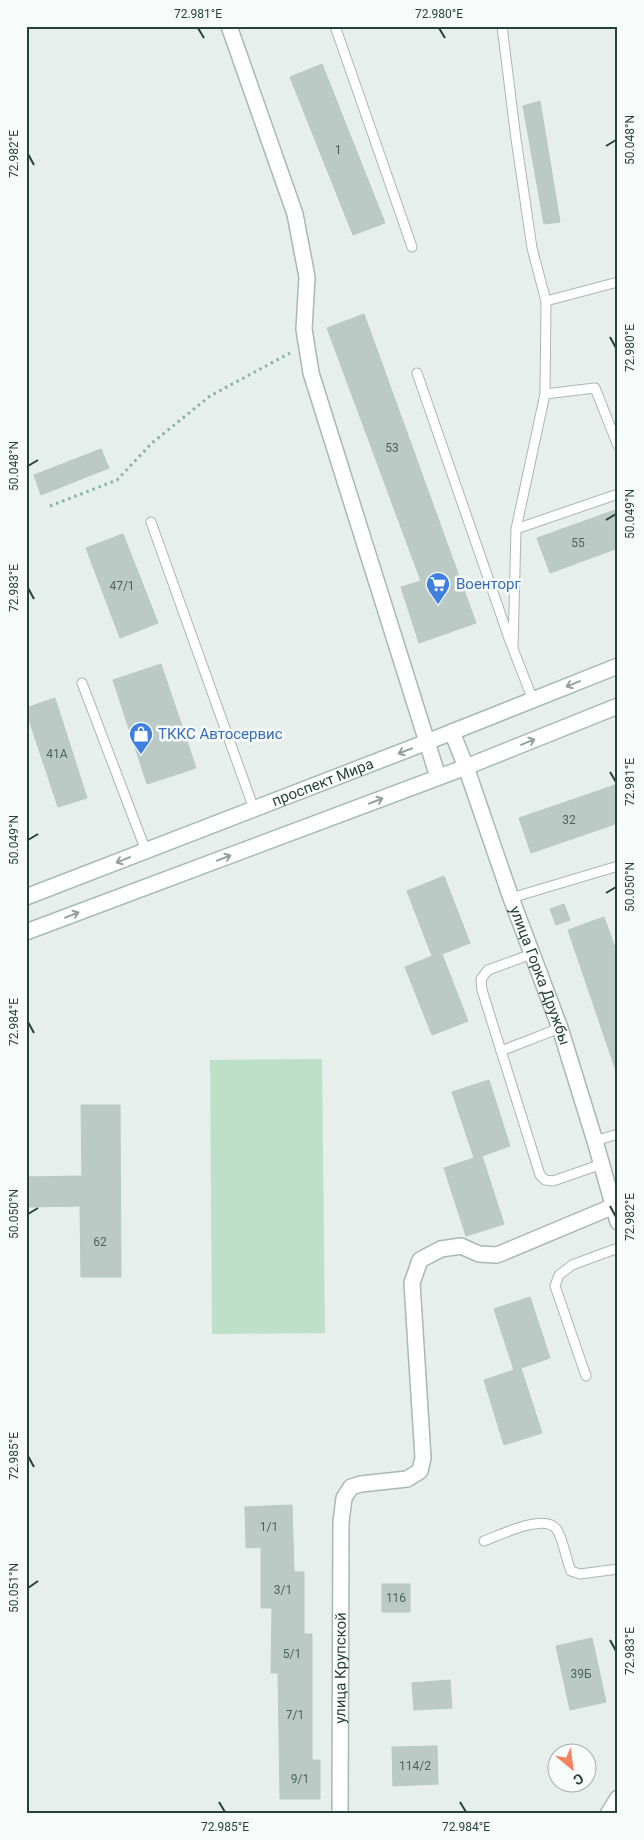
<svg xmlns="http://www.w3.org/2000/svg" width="644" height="1840" viewBox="0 0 644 1840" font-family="Roboto,sans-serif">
  <rect width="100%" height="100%" fill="#e6efeb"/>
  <!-- green -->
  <path fill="#bfe0c8" d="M322 1059 325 1333 212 1334 210 1060Z"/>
  <!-- building -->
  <g fill="#bbcac4" stroke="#b8c9c2">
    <path d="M322 64 385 223 353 235 290 77Z"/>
    <path d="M540 101 560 222 544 224 523 106Z"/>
    <path d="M364 314 476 623 419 643 401 587 421 581 327 328Z"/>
    <path d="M101 449 109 468 41 495 34 475Z"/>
    <path d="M618 509V548L550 573 537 538Z"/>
    <path d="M123 534 158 623 120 638 86 548Z"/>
    <path d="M161 664 196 768 147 784 113 680Z"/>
    <path d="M55 698 87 798 58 807 26 711V708Z"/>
    <path d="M618 784V823L531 853 519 818Z"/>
    <path d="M444 876 470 943 442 954 468 1021 432 1035 405 967 432 956 407 891Z"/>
    <path d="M564 904 570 920 556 925 550 909Z"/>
    <path d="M604 917 618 956V1067L615 1068 568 930Z"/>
    <path d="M489 1080 510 1146 482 1156 504 1224 466 1236 444 1168 474 1158 452 1092Z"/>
    <path d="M81 1105H120L121 1277H81L80 1206 26 1207V1177L82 1176Z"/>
    <path d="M530 1297 550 1358 521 1368 542 1433 504 1445 484 1380 514 1370 494 1309Z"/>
    <path d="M292 1505 294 1572H304V1634H312V1760H320V1799H280L278 1673H271L272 1608H261V1547L246 1548 245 1507Z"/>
    <rect x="382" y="1584" width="28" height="28"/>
    <path d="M592 1638 606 1702 570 1710 556 1646Z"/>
    <path d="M450 1680 452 1708 414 1710 412 1683Z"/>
    <path d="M437 1746 438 1784 393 1786 392 1747Z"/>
  </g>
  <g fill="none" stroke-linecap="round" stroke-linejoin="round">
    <!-- service casing -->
    <g stroke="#a8b8b2" stroke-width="11">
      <g id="service">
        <path d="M335 26 412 247"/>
        <path d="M502 26 516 139 532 248 546 301 545 394 516 529 513 649 533 700"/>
        <path d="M546 301 618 282"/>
        <path d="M417 373 511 644"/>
        <path d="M545 394 595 388 618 446"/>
        <path d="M151 522 254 809"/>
        <path d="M516 529 618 494"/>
        <path d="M82 683 146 851"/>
        <path d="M511 898 618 866"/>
        <path d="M532 954 488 970 481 979 482 990 540 1175 545 1180 553 1181 602 1164"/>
        <path d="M501 1051 560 1028"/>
        <path d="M595 1141 618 1134"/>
        <path d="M586 1376 555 1286 559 1275 572 1265 618 1248"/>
        <path d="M484 1541C500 1535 546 1512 557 1530 563 1539 566 1559 571 1571L580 1574 618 1569"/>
      </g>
    </g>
    <!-- minor casing -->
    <g stroke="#a8b8b2" stroke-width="18">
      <g id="minor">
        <path d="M229 26 295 214 307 277 304 329 311 373 438 777"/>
        <path id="s1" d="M452 732 466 767 511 898 560 1028 595 1141 618 1222"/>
        <path id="s2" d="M340 1814 341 1522 344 1498 351 1487 361 1484 407 1479 420 1471 423 1458 412 1283 420 1260 441 1249 461 1246 479 1254 497 1255 614 1206"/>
        <path d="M608 1814 618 1798"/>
      </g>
    </g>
    <!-- secondary casing -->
    <g stroke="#a4bbb3" stroke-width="18">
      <g id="secondary">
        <path id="s3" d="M26 897 427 742 618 666"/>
        <path d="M26 932 466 767 618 706"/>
      </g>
    </g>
    <!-- path -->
    <path stroke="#86b3a5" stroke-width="3" stroke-dasharray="2.5 4" stroke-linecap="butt" d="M50 506 117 480 152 443 210 396 290 353"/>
    <!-- service -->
    <use href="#service" stroke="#fff" stroke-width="9"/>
    <!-- minor -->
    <use href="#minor" stroke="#fff" stroke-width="15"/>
    <!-- secondary -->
    <use href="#secondary" stroke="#fff" stroke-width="15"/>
  </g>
  <!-- one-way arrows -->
  <defs><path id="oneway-shaft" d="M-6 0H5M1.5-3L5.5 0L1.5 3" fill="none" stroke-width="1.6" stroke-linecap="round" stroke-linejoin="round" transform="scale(1.25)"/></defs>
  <g stroke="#92a09c">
    <use href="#oneway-shaft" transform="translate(573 684) rotate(158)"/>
    <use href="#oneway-shaft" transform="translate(528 742) rotate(-22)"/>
    <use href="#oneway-shaft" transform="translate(405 751) rotate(159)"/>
    <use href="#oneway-shaft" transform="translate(376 801) rotate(-21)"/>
    <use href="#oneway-shaft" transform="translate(224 858) rotate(-21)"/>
    <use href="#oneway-shaft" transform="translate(123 860) rotate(158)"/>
    <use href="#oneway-shaft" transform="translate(72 915) rotate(-21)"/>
  </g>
  <!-- ticks -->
  <path fill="none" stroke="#24423a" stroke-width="2" d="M198 28 204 38M439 28 445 38M606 146 616 140M28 154 34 165M610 337 616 348M28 466 38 460M606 520 616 514M28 588 34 599M610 772 616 782M28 840 38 834M606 893 616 887M28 1022 34 1033M610 1206 616 1217M28 1214 38 1208M28 1456 34 1467M28 1588 38 1581M610 1640 616 1651M219 1802 225 1812M460 1802 466 1812"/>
  <!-- icons -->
  <defs>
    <g id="supermarket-pin" transform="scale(1.25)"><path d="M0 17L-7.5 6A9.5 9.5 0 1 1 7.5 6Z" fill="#3f7fe0" stroke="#f7fbf9"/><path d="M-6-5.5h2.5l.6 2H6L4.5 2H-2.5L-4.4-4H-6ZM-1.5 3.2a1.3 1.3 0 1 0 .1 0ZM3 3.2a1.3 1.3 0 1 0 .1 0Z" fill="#fff"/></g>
    <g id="shop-pin" transform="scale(1.25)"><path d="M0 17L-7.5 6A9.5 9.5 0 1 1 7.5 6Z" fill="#3f7fe0" stroke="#f7fbf9"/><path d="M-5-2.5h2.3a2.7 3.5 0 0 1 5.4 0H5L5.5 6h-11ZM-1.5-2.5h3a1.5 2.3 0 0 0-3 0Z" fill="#fff"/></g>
  </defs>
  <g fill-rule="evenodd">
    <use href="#supermarket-pin" x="438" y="584"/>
    <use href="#shop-pin" x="141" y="734"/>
  </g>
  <g text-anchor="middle" stroke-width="5" stroke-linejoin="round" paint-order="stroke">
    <!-- number labels -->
    <g font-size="12" fill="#4a645c">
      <text x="338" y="154">1</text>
      <text x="392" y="452">53</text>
      <text x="578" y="547">55</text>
      <text x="122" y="590">47/1</text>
      <text x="57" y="758">41А</text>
      <text x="569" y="824">32</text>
      <text x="100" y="1246">62</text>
      <text x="269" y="1531">1/1</text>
      <text x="283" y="1594">3/1</text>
      <text x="396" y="1602">116</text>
      <text x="292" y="1658">5/1</text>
      <text x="581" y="1678">39Б</text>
      <text x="295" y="1719">7/1</text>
      <text x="415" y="1770">114/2</text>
      <text x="300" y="1783">9/1</text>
    </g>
    <!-- shop labels -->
    <g font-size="15" fill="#366cbe" stroke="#f7fbf9" text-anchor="start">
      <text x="456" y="589">Военторг</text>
      <text x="158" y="739">ТККС Автосервис</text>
    </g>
    <!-- street labels -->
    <g font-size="15" fill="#24423a" stroke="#f7fbf9">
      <text dy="5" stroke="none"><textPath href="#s3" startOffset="318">проспект Мира</textPath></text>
      <text dy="5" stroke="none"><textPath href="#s1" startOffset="259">улица Горка Дружбы</textPath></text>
      <text dy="5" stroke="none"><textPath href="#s2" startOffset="146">улица Крупской</textPath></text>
    </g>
  </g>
  <!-- border -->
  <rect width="644" height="1840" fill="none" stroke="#f7fbf9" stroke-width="55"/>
  <!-- north arrow -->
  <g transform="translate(572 1768) rotate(151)"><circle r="24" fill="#f7fbf9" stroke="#a3b1ad"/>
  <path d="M0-4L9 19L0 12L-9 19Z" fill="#f4845f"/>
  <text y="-8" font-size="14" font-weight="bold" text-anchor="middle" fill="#24423a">С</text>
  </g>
  <rect x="28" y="28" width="588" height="1784" fill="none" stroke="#24423a" stroke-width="2"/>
  <g font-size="12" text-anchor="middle" fill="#24423a">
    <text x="198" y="18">72.981°E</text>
    <text x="439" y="18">72.980°E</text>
    <text transform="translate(630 140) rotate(-90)" y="4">50.048°N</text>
    <text transform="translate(14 154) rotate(-90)" y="4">72.982°E</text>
    <text transform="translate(630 348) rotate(-90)" y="4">72.980°E</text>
    <text transform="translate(14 466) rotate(-90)" y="4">50.048°N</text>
    <text transform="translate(630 514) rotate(-90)" y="4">50.049°N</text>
    <text transform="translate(14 588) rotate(-90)" y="4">72.983°E</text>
    <text transform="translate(630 782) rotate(-90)" y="4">72.981°E</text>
    <text transform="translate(14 840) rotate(-90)" y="4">50.049°N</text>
    <text transform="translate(630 887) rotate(-90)" y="4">50.050°N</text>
    <text transform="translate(14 1022) rotate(-90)" y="4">72.984°E</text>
    <text transform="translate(14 1214) rotate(-90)" y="4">50.050°N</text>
    <text transform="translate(630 1217) rotate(-90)" y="4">72.982°E</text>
    <text transform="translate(14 1456) rotate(-90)" y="4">72.985°E</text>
    <text transform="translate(14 1588) rotate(-90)" y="4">50.051°N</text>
    <text transform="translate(630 1651) rotate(-90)" y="4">72.983°E</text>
    <text x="225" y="1831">72.985°E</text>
    <text x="466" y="1831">72.984°E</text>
  </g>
</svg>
